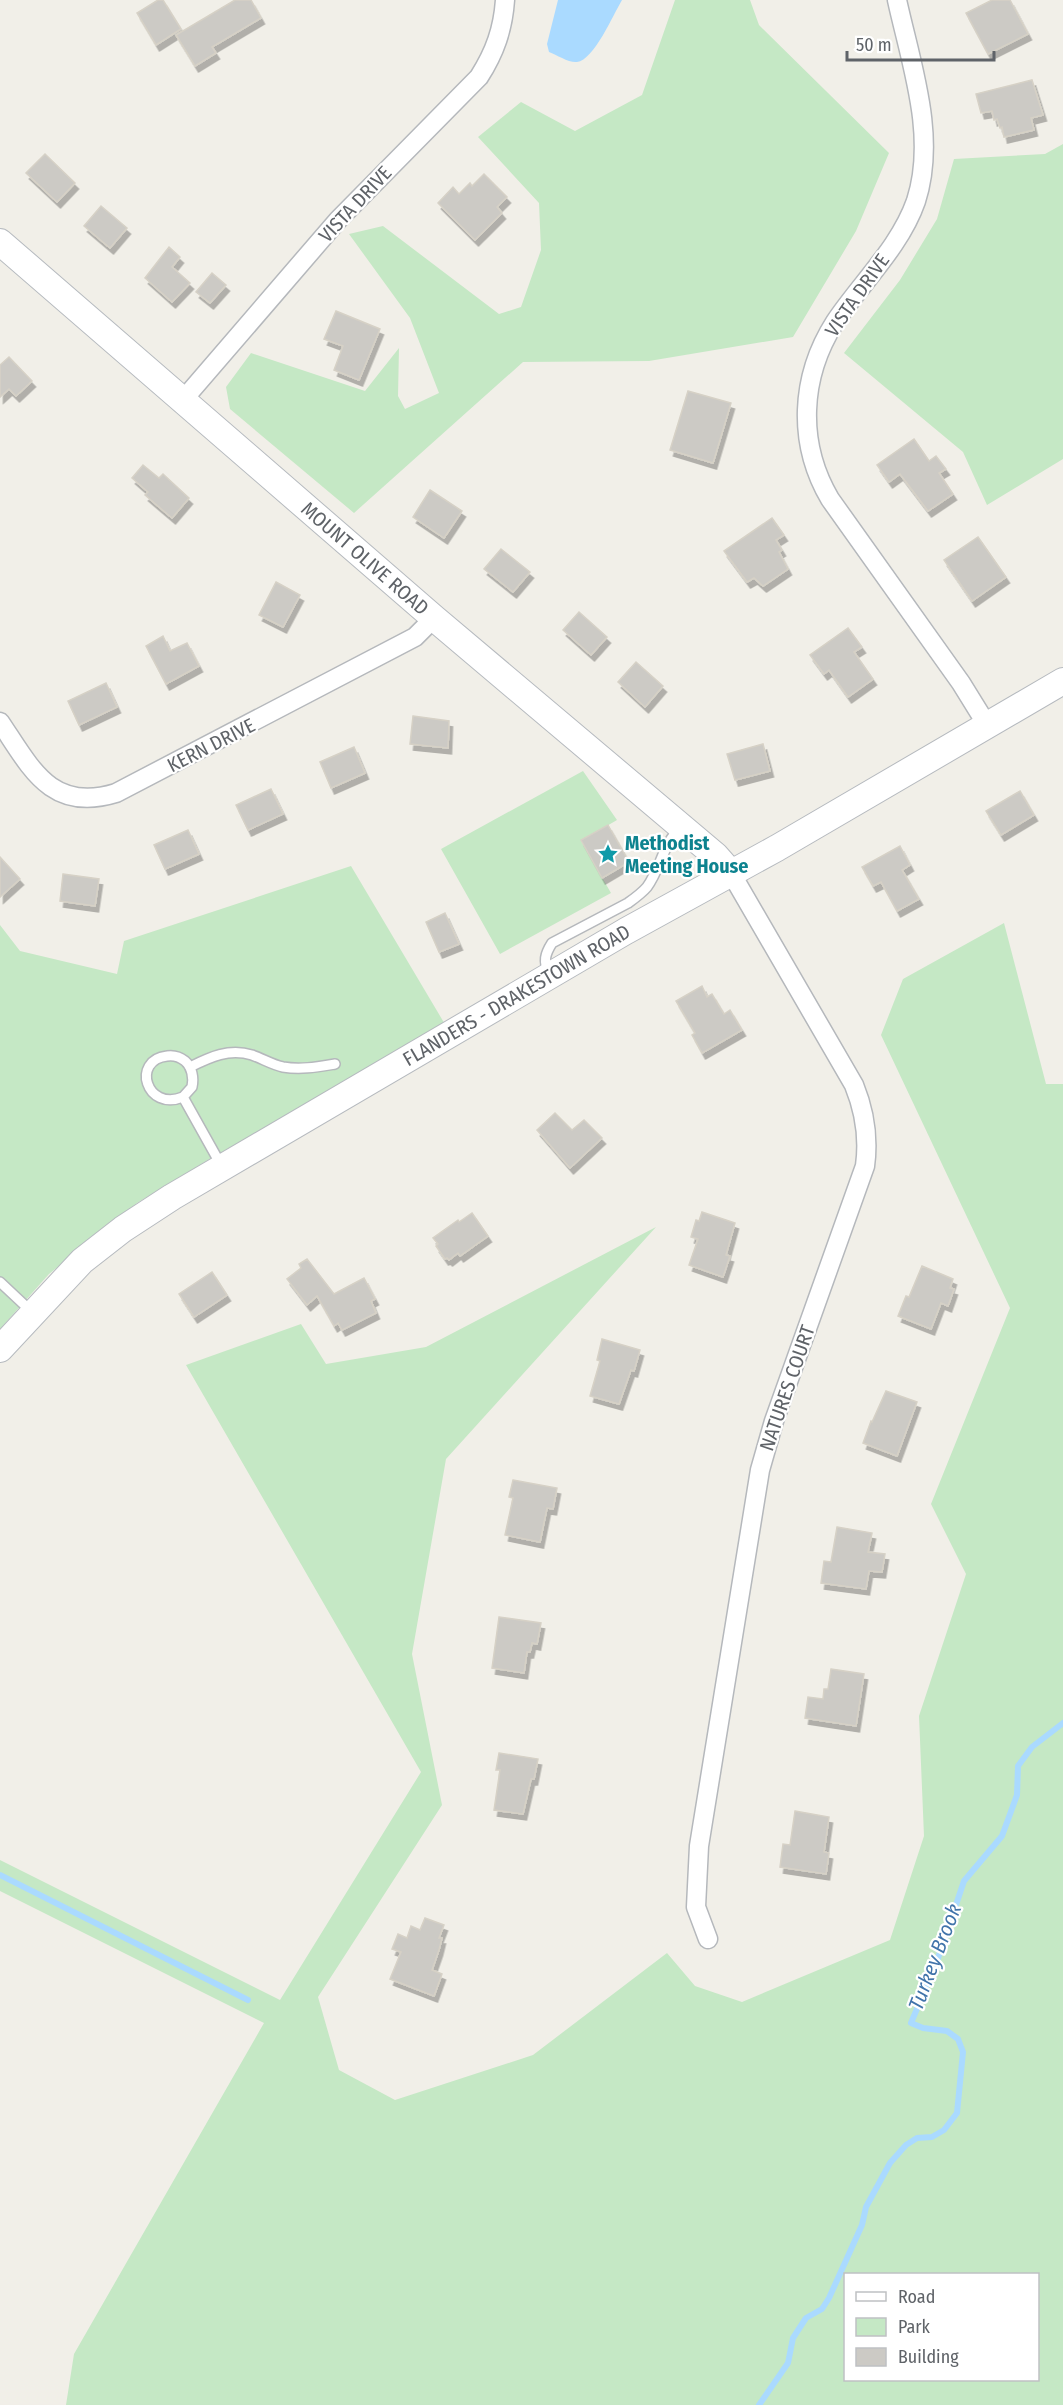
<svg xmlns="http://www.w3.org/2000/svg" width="1063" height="2405" viewBox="0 0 1063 2405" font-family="'Fira Sans Condensed',sans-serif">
  <defs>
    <filter id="shadow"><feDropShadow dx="3.5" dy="6" stdDeviation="0" flood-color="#0004"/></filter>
  </defs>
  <rect width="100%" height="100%" fill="#f1efe8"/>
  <!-- green -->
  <g fill="#c5e8c5" fill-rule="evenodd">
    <path d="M675 0H750L759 25 889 153 856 231 793 337 649 361 523 362 354 513 230 409 226 387 251 353 365 391 399 348 398 396 405 409 439 393 410 318 349 234 383 226 499 314 521 307 541 250 539 203 478 137 521 102 575 131 642 95Z"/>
    <path d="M1063 144V459L987 505 963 452 844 353 900 280 937 219 954 159 1045 154Z"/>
    <path d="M583 771 617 820 581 841 611 893 500 954 441 849Z"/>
    <path d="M351 866 446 1026 213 1157 137 1203 49 1274 0 1329V925L20 951 117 974 124 941Z"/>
    <path d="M1004 923 1046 1084H1063V2405H66L74 2354 264 2023 0 1891V1860L280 2000 421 1772 186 1365 301 1324 326 1364 426 1347 656 1227 446 1459 412 1654 442 1805 318 1997 339 2070 395 2100 533 2055 667 1953 695 1986 742 2002 890 1940 924 1836 919 1716 966 1574 931 1504 1010 1308 881 1035 903 979ZM846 2274H1038V2380H846Z"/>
  </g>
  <!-- water -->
  <path fill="#aadaff" d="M558 0H622C613 15 594 60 577 62 569 63 557 55 549 52L547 44Z"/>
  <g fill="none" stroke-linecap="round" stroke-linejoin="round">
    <!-- stream -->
    <g stroke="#aadaff" stroke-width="6">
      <path d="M0 1875 248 2000"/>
      <path d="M759 2405 788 2363 793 2338 806 2318 822 2309 829 2298 862 2225 866 2207 890 2163 906 2145 917 2138 932 2137 944 2130 957 2113 963 2052 958 2039 947 2031 923 2028 911 2023 937 1961 964 1881 1002 1836 1017 1795 1018 1766 1032 1747 1063 1723"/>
    </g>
  </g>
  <!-- building -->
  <g fill="#cccac5" stroke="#d6d1c6" stroke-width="1.5" filter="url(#shadow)">
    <path d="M158 0H163L181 29 156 45 137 13Z"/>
    <path d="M235 0H251L261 18 212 47 216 53 195 66 176 35Z"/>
    <path d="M992 0H1010L1028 34 988 54 966 13Z"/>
    <path d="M1032 80 1043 115 1031 118 1034 130 1004 137 1002 127 1000 128 997 119 994 120 992 111 981 113 976 94Z"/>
    <path d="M45 154 75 183 57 202 26 173Z"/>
    <path d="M484 174 507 197 497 207 502 213 475 240 438 203 453 187 459 194 470 183 472 186Z"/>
    <path d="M101 206 127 228 110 248 84 226Z"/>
    <path d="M169 247 180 257 172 267 190 283 172 302 145 278Z"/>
    <path d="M212 273 226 285 210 303 196 292Z"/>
    <path d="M336 311 380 329 359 380 334 370 343 346 324 339Z"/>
    <path d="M9 357 32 381 16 396 9 389 0 397V365Z"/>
    <path d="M688 391 731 403 713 463 670 450Z"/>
    <path d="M914 439 929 461 936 456 946 469 939 473 953 494 928 511 900 474 889 482 877 465Z"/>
    <path d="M143 465 159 478 163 474 189 498 172 518 145 495 148 492 132 478Z"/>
    <path d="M430 490 462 511 444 538 413 517Z"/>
    <path d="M772 518 784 535 776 540 782 550 779 552 788 569 763 586 754 578 747 582 724 551Z"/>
    <path d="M978 537 1006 577 972 601 944 560Z"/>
    <path d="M501 549 530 572 513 592 484 569Z"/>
    <path d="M276 582 300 595 283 627 259 615Z"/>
    <path d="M579 612 607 637 591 655 563 630Z"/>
    <path d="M848 628 862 647 854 652 873 679 848 697 829 670 824 674 810 655Z"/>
    <path d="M163 636 170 651 187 643 199 666 166 684 146 646Z"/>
    <path d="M636 662 663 686 645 707 618 682Z"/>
    <path d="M106 683 117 707 79 725 68 701Z"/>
    <path d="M413 716 449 721 448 748 410 744Z"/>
    <path d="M763 744 770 771 735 780 727 754Z"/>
    <path d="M354 747 365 773 331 788 320 762Z"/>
    <path d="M271 789 283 814 248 830 236 805Z"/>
    <path d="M1020 791 1034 815 1001 835 986 811Z"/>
    <path d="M608 825 629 862 602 878 581 840Z"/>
    <path d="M188 830 199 854 165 869 154 845Z"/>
    <path d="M900 846 910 865 902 870 919 899 897 911 881 882 873 886 862 867Z"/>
    <path d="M0 857 20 879 0 897Z"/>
    <path d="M63 874 99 879 95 906 60 901Z"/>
    <path d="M445 913 459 944 439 952 426 922Z"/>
    <path d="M702 986 707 997 712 994 724 1014 730 1010 742 1030 702 1053 692 1035 695 1033 676 1001Z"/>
    <path d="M555 1113 572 1130 584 1120 602 1138 570 1168 537 1130Z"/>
    <path d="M702 1212 735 1223 726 1255 730 1256 723 1277 689 1265 698 1239 691 1237 696 1220 699 1221Z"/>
    <path d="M472 1213 488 1236 460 1256 458 1253 449 1260 447 1258 445 1259 436 1246 438 1244 433 1238 458 1220 459 1222Z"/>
    <path d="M307 1259 334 1294 364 1278 375 1299 371 1301 376 1313 342 1330 338 1323 334 1326 317 1296 307 1305 287 1279 301 1268 299 1264Z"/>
    <path d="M922 1266 953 1279 950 1288 954 1289 948 1306 941 1303 931 1329 898 1316 906 1296 909 1297Z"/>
    <path d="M212 1272 227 1295 194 1317 179 1294Z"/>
    <path d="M602 1339 640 1350 634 1371 631 1370 619 1404 590 1396 600 1361 597 1360Z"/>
    <path d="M886 1391 917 1402 897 1456 863 1443 871 1421 872 1422Z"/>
    <path d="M513 1480 557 1488 553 1509 547 1508 540 1542 505 1535 513 1498 509 1497Z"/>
    <path d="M837 1527 872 1533 868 1552 885 1554 882 1572 869 1571 866 1589 821 1583 824 1561 831 1562Z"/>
    <path d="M499 1617 541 1623 537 1644 532 1643 530 1652H527L524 1673 492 1668Z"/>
    <path d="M831 1669 864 1674 856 1726 805 1718 808 1697 823 1699 824 1689H828Z"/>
    <path d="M499 1753 538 1759 534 1779H531L523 1814 494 1810 500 1770H496Z"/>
    <path d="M795 1811 829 1817 824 1852 829 1853 826 1874 780 1867 783 1844 790 1845Z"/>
    <path d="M425 1918 444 1925 439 1938H442L439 1950 432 1970 442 1974 434 1996 390 1979 401 1952 392 1949 398 1934 407 1938 411 1926 420 1930Z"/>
  </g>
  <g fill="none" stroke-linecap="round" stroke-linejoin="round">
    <!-- lane casing -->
    <g stroke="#b5b8bc" stroke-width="12">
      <g id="lane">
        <path d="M549 974C543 961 545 954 552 943L628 903C635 898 642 893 647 887 661 868 663 843 681 827"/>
        <path d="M190 1067C210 1057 229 1048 252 1055 263 1059 273 1065 283 1067 301 1070 317 1067 335 1064"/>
        <path d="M183 1097C146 1112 131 1060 167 1056 174 1055 180 1057 185 1061 192 1067 194 1078 192 1087L183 1097 221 1165"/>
        <path d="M0 1282 33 1313"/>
      </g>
    </g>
    <!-- street casing -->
    <g stroke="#b5b8bc" stroke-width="21">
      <g id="street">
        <path d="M897 0C911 64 937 136 916 201 900 247 861 283 835 322 800 377 797 443 830 499L961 683 987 725"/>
        <path d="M183 400 338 220 479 77C495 52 503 29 505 0"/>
        <path d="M0 722C31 768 51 813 116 793L415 637 434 618"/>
        <path d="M708 1939 696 1907 699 1846 760 1470 774 1421 865 1166C869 1137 865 1112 854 1085L731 873"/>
      </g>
    </g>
    <!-- secondary casing -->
    <g stroke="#b6babf" stroke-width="28">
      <g id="secondary">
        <path id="s1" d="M0 242 434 618 716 856 731 873"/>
        <path id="s2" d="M0 1349 82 1261 123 1229 172 1197 626 931 777 848 1063 681"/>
      </g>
    </g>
    <!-- lane -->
    <use href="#lane" stroke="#fff" stroke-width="9"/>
    <!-- street -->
    <use href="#street" stroke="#fff" stroke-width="18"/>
    <!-- secondary -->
    <use href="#secondary" stroke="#fff" stroke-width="26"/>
  </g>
  <!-- icons -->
  <defs>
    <g id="sight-bare" transform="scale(1.62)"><path d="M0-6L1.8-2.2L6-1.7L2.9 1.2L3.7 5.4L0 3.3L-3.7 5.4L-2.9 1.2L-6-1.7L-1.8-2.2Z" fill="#0f9aa8" stroke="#fff" stroke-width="2.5" paint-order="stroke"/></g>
  </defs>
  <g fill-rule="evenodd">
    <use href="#sight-bare" x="608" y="854"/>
  </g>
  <g text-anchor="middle" stroke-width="4.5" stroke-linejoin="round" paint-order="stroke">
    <!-- street labels -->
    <g font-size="20" fill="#5f6368" stroke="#fff">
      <text transform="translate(355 204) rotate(-47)" y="7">VISTA DRIVE</text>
      <text transform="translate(857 295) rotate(-55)" y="7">VISTA DRIVE</text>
      <text dy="7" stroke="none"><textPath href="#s1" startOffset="483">MOUNT OLIVE ROAD</textPath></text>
      <text transform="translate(211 745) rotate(-27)" y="7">KERN DRIVE</text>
      <text dy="7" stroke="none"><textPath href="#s2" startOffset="630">FLANDERS - DRAKESTOWN ROAD</textPath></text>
      <text transform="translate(787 1388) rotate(-71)" y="7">NATURES COURT</text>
    </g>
    <!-- culture labels -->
    <g font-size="20" font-weight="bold" fill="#0d838f" stroke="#fff" text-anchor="start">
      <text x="625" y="850">Methodist<tspan x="625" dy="23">Meeting House</tspan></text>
    </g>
    <!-- water labels -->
    <g font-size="21" font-style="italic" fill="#4174aa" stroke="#fff">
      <text transform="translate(935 1957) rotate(-69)" y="7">Turkey Brook</text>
    </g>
  </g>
  <!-- legend -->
  <rect x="844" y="2273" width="195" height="108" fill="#ffffff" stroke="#bfc1c3" stroke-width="1.5"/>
  <rect x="856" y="2292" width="30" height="9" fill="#ffffff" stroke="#bfc1c3" stroke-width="1.5"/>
  <text x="898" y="2303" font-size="18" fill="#5f6368">Road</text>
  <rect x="856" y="2318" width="30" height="18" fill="#c5e8c5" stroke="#bfc1c3" stroke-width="1.5"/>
  <text x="898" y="2333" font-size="18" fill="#5f6368">Park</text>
  <rect x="856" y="2348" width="30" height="18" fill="#cccac5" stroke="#bfc1c3" stroke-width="1.5"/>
  <text x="898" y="2363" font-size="18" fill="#5f6368">Building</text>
  <!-- scale -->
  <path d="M847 51v9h147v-9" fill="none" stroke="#5f6368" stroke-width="3"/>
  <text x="856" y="51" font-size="18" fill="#5f6368" stroke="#ffffff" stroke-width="4.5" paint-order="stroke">50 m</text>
</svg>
